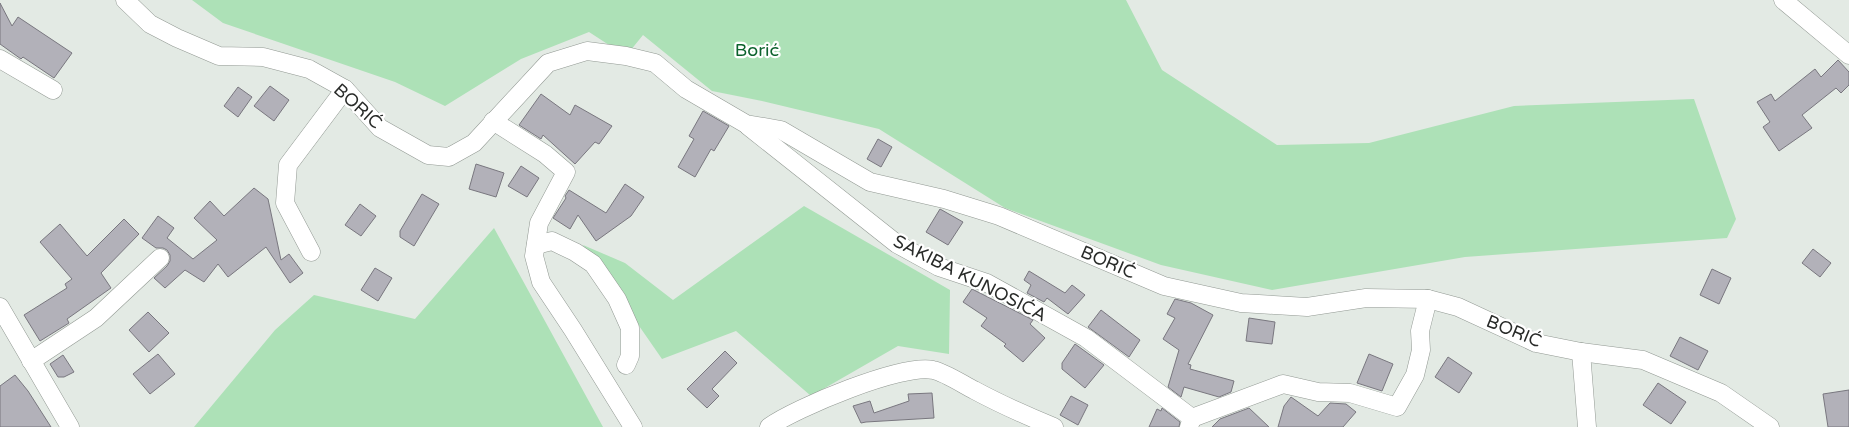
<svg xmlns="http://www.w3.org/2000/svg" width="1849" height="427" viewBox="0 0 1849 427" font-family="'Varela Round',sans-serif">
  <rect width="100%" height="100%" fill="#e3eae4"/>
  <!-- green -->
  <g fill="#ade1b7">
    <path d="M192 0H1126L1162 70 1277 145 1369 143 1514 106 1694 99 1736 219 1727 238 1465 257 1272 290 1161 265 1005 208 879 129 762 101 712 91 643 35 626 56 589 32 521 59 445 106 395 82 223 23Z"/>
    <path d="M804 206 950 290 949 354 898 346 811 396 736 331 662 359 583 245 625 263 673 300Z"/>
    <path d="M494 228 603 427H194L275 330 314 295 415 319Z"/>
  </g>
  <!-- building -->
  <g fill="#b2b1b9" stroke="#79777f">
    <path d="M0 3 12 26 18 17 72 53 54 78 23 57 21 59 0 44Z"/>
    <path d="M1838 60 1849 72V85L1841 93 1836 88 1802 115 1812 128 1779 151 1763 127 1770 122 1757 102 1771 94 1775 101 1815 69 1821 77Z"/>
    <path d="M270 86 289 100 274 121 254 106Z"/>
    <path d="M238 87 252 97 238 117 224 106Z"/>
    <path d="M541 94 570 115 575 105 612 126 599 144 595 142 575 164 543 135 541 139 519 125Z"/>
    <path d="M703 111 729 126 714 151 711 149 695 177 678 167 694 139 689 136Z"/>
    <path d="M878 139 892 147 881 167 867 159Z"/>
    <path d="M476 164 504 173 496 197 469 189Z"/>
    <path d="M521 166 539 178 527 197 508 186Z"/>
    <path d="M625 184 644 197 631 216 596 241 578 215 570 229 553 218 566 198 565 196 569 190 606 213Z"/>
    <path d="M254 188 268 199 281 260 289 254 303 273 290 283 266 247 228 277 218 264 204 282 185 270 165 288 154 278 167 266 170 261V255L167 250 163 248H156L142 238 158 216 174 228 167 238 193 259 217 240 194 218 210 201 224 216Z"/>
    <path d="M422 194 439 204 414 246 400 237V231Z"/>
    <path d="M360 204 376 216 361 236 345 225Z"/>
    <path d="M940 209 963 222 948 245 926 232Z"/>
    <path d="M124 219 139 234 101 273 111 288 67 319 69 323 40 341 24 315 67 288 65 284 72 279 40 242 60 224 87 256Z"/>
    <path d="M1813 249 1831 263 1820 277 1802 263Z"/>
    <path d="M375 268 392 278 378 301 361 290Z"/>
    <path d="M1712 269 1731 278 1719 304 1700 295Z"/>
    <path d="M1029 271 1065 293 1072 285 1085 295 1068 314 1047 298 1044 302 1027 293 1031 285 1024 280Z"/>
    <path d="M972 289 1033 320 1030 324 1045 338 1023 362 1004 346 1006 344 981 326 987 318 963 302Z"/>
    <path d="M1175 299 1191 303 1213 315 1188 364 1191 365 1190 369 1234 381 1231 392 1219 397 1184 387 1181 397 1168 387 1179 350 1163 339 1175 318 1167 314Z"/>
    <path d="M1101 310 1140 340 1129 357 1088 327Z"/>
    <path d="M148 312 169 333 149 352 129 330Z"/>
    <path d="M1249 318 1275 322 1272 344 1246 341Z"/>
    <path d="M1680 337 1708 351 1698 370 1670 356Z"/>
    <path d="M1075 344 1104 365 1085 388 1062 369V363Z"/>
    <path d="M725 351 737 363 712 389 719 396 707 408 687 389Z"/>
    <path d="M158 354 175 374 150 394 133 374Z"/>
    <path d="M1369 354 1393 364 1382 391 1357 383Z"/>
    <path d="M63 355 74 372 64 377H58L50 364Z"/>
    <path d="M1448 357 1472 373 1459 393 1435 377Z"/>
    <path d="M15 375 28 391 51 427H0V386Z"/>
    <path d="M1658 383 1686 402 1671 424 1643 405Z"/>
    <path d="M1849 390V427H1828L1823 394Z"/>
    <path d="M932 393 934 418 866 422 861 423 853 406 870 401 874 413 909 401 908 394Z"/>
    <path d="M1071 396 1088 405 1078 425 1060 415Z"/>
    <path d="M1291 397 1318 416 1330 403 1346 404 1356 412 1343 427H1278L1284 406Z"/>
    <path d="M1162 408 1180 422 1179 427H1149L1157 409 1161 411Z"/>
    <path d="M1249 408 1269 427H1212L1220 419Z"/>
  </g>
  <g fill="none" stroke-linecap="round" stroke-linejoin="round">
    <!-- minor casing -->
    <g stroke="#929993" stroke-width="19">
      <g id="minor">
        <path d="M125 0 150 24 177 38 219 56 263 57 309 69 345 89 380 128 428 155 449 157 474 143 548 63 587 51 626 56 655 63 686 89 746 124 781 130 870 182 944 199 999 216 1164 286 1241 303 1307 307 1366 298 1428 299 1458 307 1536 343 1581 352 1643 360 1721 393 1770 427"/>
        <path d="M1783 0 1849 55"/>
        <path d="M0 59 53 90"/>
        <path d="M493 121 545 154 566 172 539 223 534 256 541 282 573 330 633 427"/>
        <path d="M748 126 897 244 939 267 987 283 1086 338 1192 418 1189 427"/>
        <path d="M536 245 552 241 575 252 593 264 617 299 630 328V356L626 365"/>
        <path d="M311 252 285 203 288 165 345 89"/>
        <path d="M0 307 70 427"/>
        <path d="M1581 352 1587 427"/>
        <path d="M31 361 96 318 160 258"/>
        <path d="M1192 418 1283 384 1318 392 1350 393 1397 407 1415 375 1421 350 1420 331 1428 299"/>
        <path d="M769 427C795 408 903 363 933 370 944 372 964 385 974 390 1000 404 1027 416 1054 427"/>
      </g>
    </g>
    <!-- minor -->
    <use href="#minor" stroke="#fff" stroke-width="18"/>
  </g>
  <g text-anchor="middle" stroke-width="4.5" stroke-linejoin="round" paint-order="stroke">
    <!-- park labels -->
    <g font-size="18" fill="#0c622d" stroke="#fff">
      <text x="757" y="56">Borić</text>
    </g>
    <!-- street labels -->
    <g font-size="18" fill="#292b29" stroke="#fff">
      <text transform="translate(358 106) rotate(42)" y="6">BORIĆ</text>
      <text transform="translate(1108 262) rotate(23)" y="6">BORIĆ</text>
      <text transform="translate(970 278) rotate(27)" y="6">SAKIBA KUNOSIĆA</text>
      <text transform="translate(1514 331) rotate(22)" y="6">BORIĆ</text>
    </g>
  </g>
</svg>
